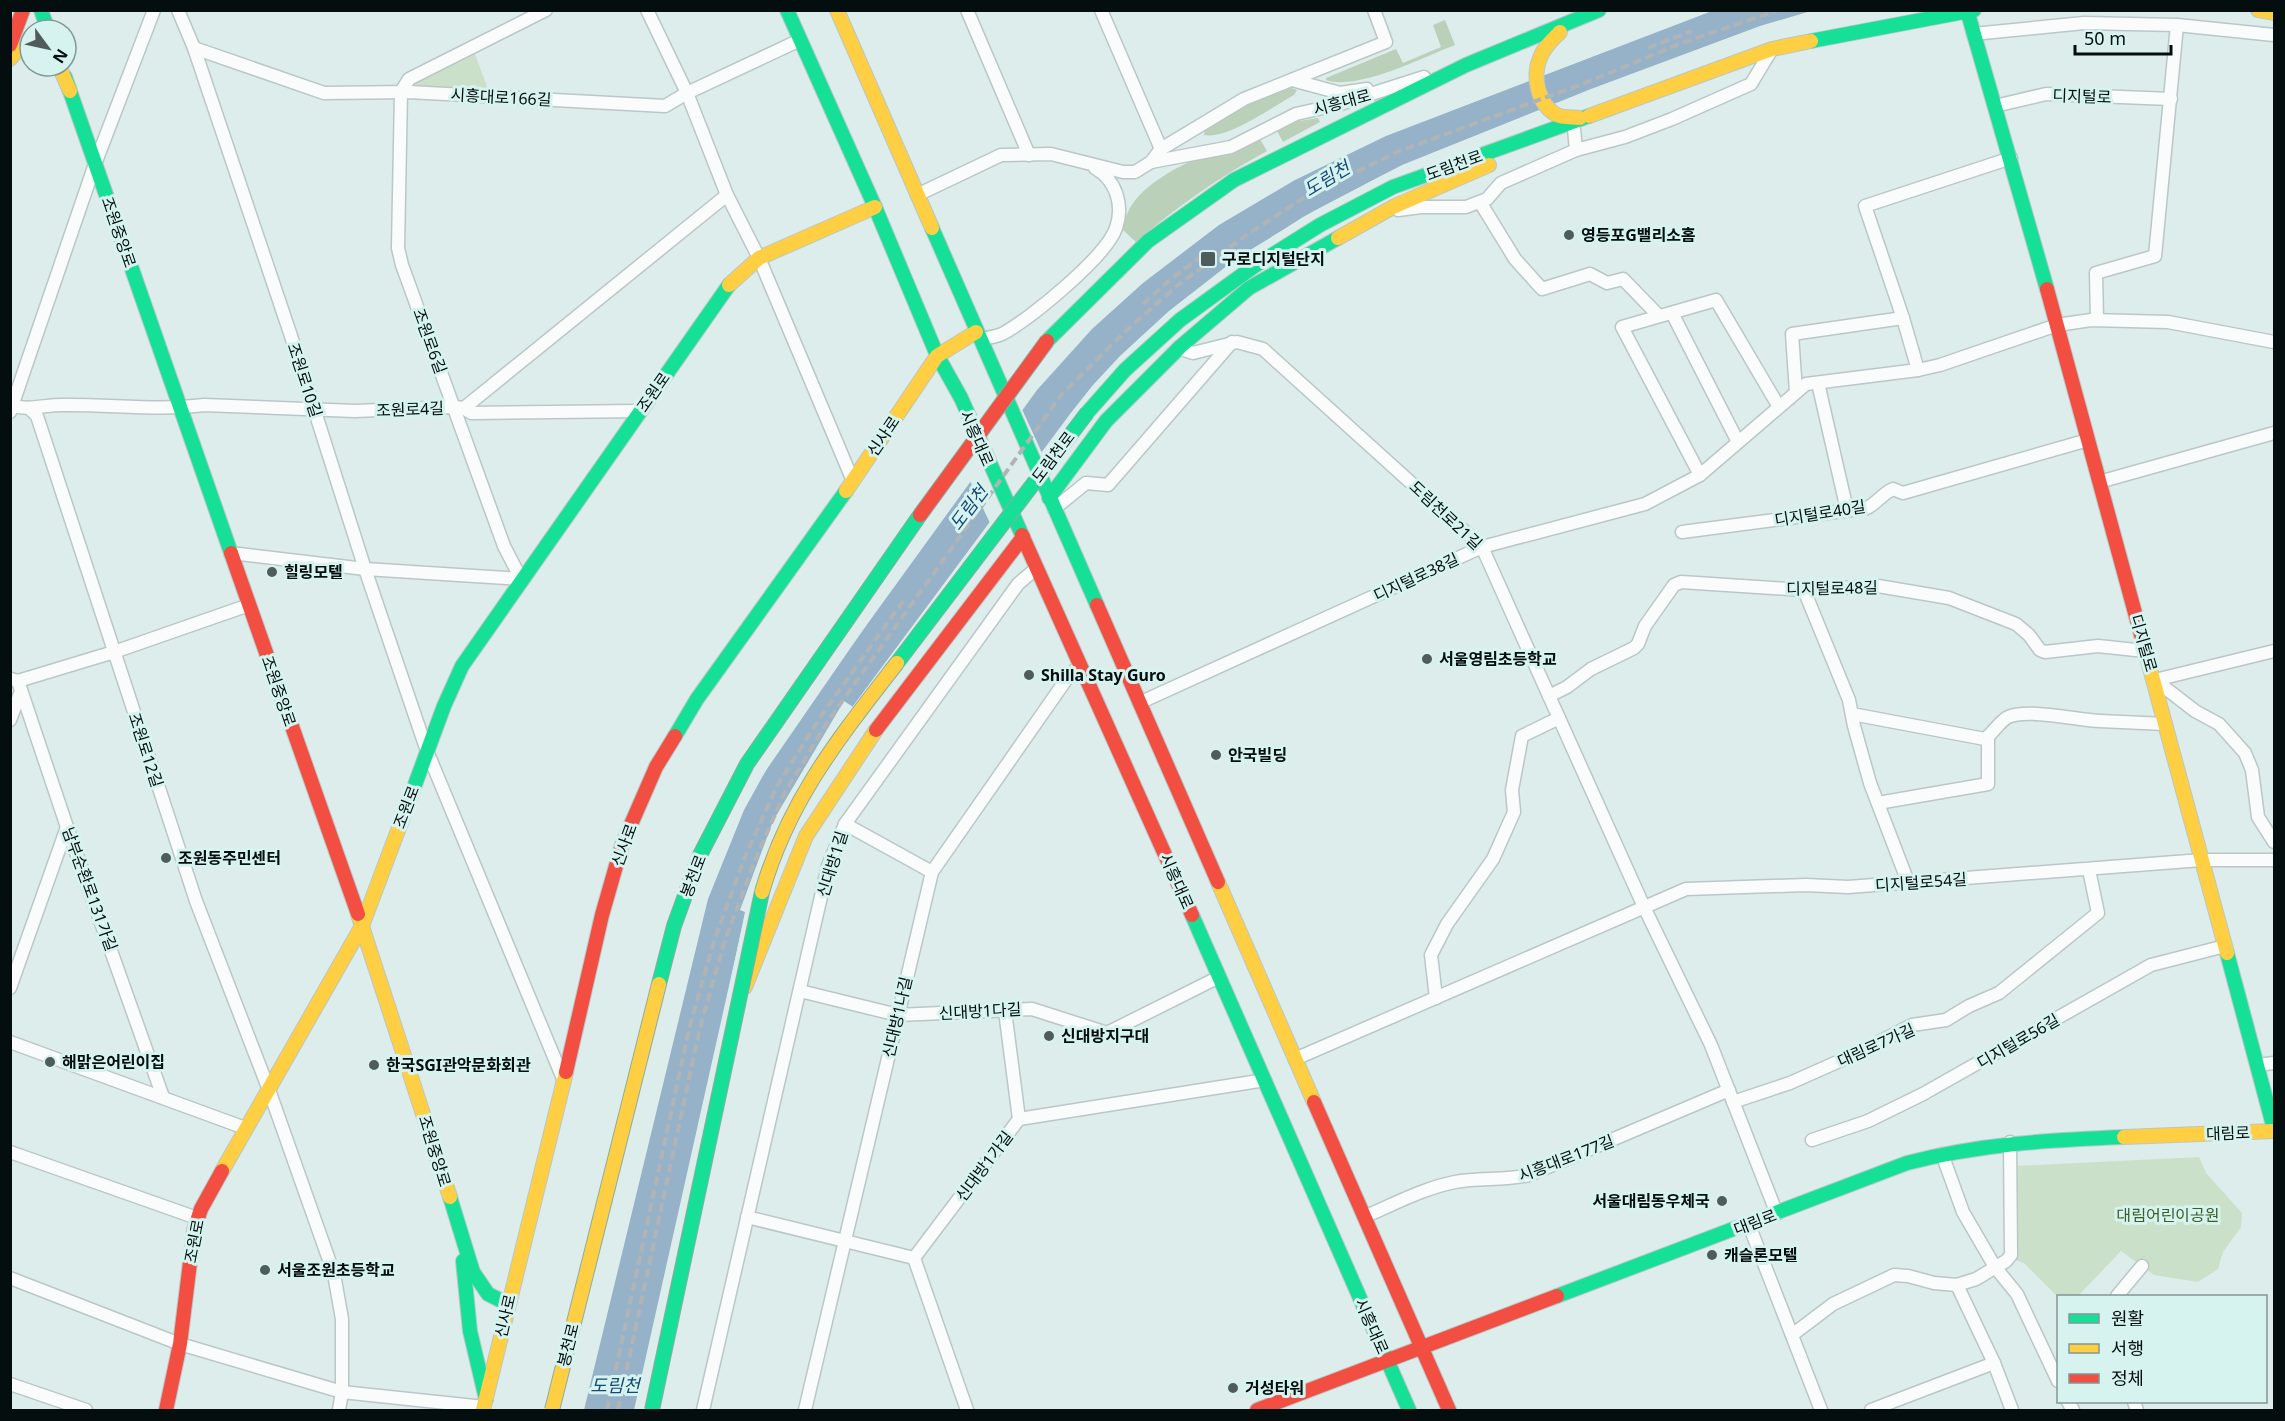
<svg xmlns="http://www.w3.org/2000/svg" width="2285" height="1421" viewBox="0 0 2285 1421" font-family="'Noto Sans','Noto Sans KR',sans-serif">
  <rect width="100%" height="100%" fill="#dcedeb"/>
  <!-- green -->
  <g fill="#cbe0c9">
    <path d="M475 54 489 92 409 87Z"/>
    <path d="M2199 1157 2206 1173 2242 1213 2241 1227 2223 1252 2218 1269 2198 1282 2154 1275 2121 1251 2078 1296 2058 1297 2024 1263 2015 1260V1166Z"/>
  </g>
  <!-- forest -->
  <g fill="#bad0b8">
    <path d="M1445 20 1455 45C1423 57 1358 91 1326 80V78L1396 49 1403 63 1441 47 1433 25Z"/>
    <path d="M1291 88 1297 90 1294 95C1274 106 1227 140 1204 135L1205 129 1247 104Z"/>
    <path d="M1318 118 1320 122 1283 142 1274 125Z"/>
    <path d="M1257 134 1267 151C1221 176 1176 207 1136 242L1123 230C1124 224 1125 217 1128 212 1147 172 1218 150 1257 134Z"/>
  </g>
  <!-- water -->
  <path fill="#96b2c9" d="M1712 11H1811L1760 26 1591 89 1402 165 1314 211 1237 258 1169 311 1120 356 1093 385 1070 414 827 741 746 910 634 1410H584L708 899 744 810 770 763 797 721 1037 390 1092 329 1143 283 1219 225 1295 180 1386 136Z"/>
  <!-- pier -->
  <g fill="#dcedeb">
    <path d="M1387 173 1388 175 1316 214 1239 260 1171 313 1122 358 1072 415 829 743 749 911 688 1184 745 912 740 910 773 821 844 701 853 707 990 523 969 479 1021 407 1042 453 1094 385 1142 336 1180 303 1237 260 1303 217Z"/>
    <path d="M936 524 749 795 794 720Z"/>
  </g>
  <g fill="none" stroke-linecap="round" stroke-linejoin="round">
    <!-- street casing -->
    <g stroke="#bac7c6" stroke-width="15">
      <g id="street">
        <path d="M178 10 194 48 290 333 365 569 427 751 564 1081"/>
        <path d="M647 10 687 93 727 195 759 258 853 481"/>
        <path d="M967 10 1029 155"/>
        <path d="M1101 10 1161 149"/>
        <path d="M1973 34 2084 23 2177 25 2274 35"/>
        <path d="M194 48 324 93 409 92 665 106 687 93 800 40"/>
        <path d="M1292 80 1340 93 1367 89"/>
        <path d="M1995 106 2046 94 2171 99"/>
        <path d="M1576 150 1625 137 1672 119 1751 84 1772 49"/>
        <path d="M1151 162 1231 147 1296 114 1340 104 1424 77"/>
        <path d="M917 195 1001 155 1051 154 1123 172H1135L1151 162 1161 149 1244 99 1386 42 1374 10"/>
        <path d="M1480 202 1515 259 1542 289 1590 274 1607 283 1623 279 1659 316"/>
        <path d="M1398 210 1421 207H1466L1487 199 1501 183 1576 150 1574 129"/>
        <path d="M1672 313 1738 442"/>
        <path d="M2097 320 2096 273 2155 256 2177 25"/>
        <path d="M980 339C987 338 995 337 1002 334 1030 319 1106 257 1116 228 1124 205 1116 180 1095 168"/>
        <path d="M1178 348 1193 353 1237 342 1263 349 1482 547 1644 907 1711 1045 1777 1214"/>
        <path d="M1918 370 1903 318 1865 206 2011 158"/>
        <path d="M1818 383 1847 510"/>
        <path d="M1796 392 1792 334 1903 318"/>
        <path d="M10 405C27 411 44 405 61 405 109 404 157 411 204 405L355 411 454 407 464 408 471 413 639 411"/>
        <path d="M29 408 37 416 196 901 269 1090 334 1274 342 1319V1392L339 1410"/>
        <path d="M464 408 727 195"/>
        <path d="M10 412 95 164 154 10"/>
        <path d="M1700 475 1622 327 1716 300 1779 407"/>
        <path d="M2099 482 2274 433"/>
        <path d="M1054 509 1086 483 1108 485 1232 342"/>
        <path d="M1682 532 1867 508C1877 503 1882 494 1893 489L1903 493 2088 440"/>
        <path d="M231 553 365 569 521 579"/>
        <path d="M521 579 504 546 402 265 398 248 401 92 409 79 546 10"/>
        <path d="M1804 590 1849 700 1854 726 1870 783 1908 882"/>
        <path d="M11 679 18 681 114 652 249 605"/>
        <path d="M2155 680 2195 711 2219 724 2245 753 2252 770 2258 817 2274 842"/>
        <path d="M2155 680 2274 651"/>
        <path d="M18 681 67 827 163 1097"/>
        <path d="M1549 696 1567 687 1591 669 1634 648 1638 644 1645 626 1674 585 1681 582 1804 590 1878 586 1949 598 2016 624 2029 635 2040 650 2045 652 2098 646 2145 651"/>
        <path d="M1139 703 1482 547 1645 504 1700 475 1806 384 1918 370 1940 365 2057 325 2091 320 2168 322 2274 342"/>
        <path d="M1852 714 1985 739C1994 732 2000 721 2008 717 2027 708 2077 720 2100 721 2121 722 2143 723 2165 724"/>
        <path d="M10 720 21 691"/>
        <path d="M1878 803 1988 784V737"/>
        <path d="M845 824 932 872"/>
        <path d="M10 988 67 827"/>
        <path d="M800 991 898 1015 1032 1009 1107 1033 1219 977"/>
        <path d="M1436 998 1431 955 1447 924 1493 859 1514 812 1512 790 1522 736 1559 718"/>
        <path d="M1005 1011 1019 1119"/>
        <path d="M10 1042 245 1128"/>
        <path d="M1295 1059 1686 889 1806 885 1848 887 2202 860H2274"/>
        <path d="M2257 1065 2274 1063"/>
        <path d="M1733 1102 1790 1083 1862 1051 1912 1025 1946 1020 1969 1006 1999 993 2098 913 2089 870"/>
        <path d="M1812 1140 1868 1121 1923 1094 2151 965 2225 946"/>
        <path d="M10 1152 197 1218"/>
        <path d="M1942 1154 1963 1212 1995 1267 2017 1294 2058 1381"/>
        <path d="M747 1217 914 1258"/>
        <path d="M1364 1217C1394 1204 1424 1188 1455 1182 1479 1177 1505 1181 1529 1175L1729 1090"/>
        <path d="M1749 1225 1821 1410"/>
        <path d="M10 1278 180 1344 342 1392 484 1407"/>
        <path d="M1957 1285 1994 1363 2012 1410"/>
        <path d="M2117 1296 2142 1266"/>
        <path d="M1792 1335 1833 1304 1894 1275 1908 1276 1934 1283 1957 1285 1976 1279 2006 1261 2011 1255 2010 1142"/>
        <path d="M10 1384 86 1410"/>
        <path d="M2068 1402 2073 1410"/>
        <path d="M2134 1402 2137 1410"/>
        <path d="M703 1410 828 866 845 824 1018 584 1032 572H1038"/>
        <path d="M805 1410 932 872 1068 677 1080 665"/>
        <path d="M967 1410 914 1258 1019 1119 1265 1080"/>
        <path d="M1871 1410 1994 1363"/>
      </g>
    </g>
    <!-- fast casing -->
    <g stroke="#bac7c6" stroke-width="16">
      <g id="fast">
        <path d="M41 10 48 30"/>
        <path d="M787 10 875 207 937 355 961 398 1022 535"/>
        <path d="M1967 10 2047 289"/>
        <path d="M1811 41 1974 10"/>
        <path d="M65 77 231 553"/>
        <path d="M932 228 1097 605"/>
        <path d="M1047 341 1148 241 1234 180 1466 65 1599 10"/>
        <path d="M1087 413 1125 370 1180 320 1253 267 1320 225 1393 187 1589 116"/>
        <path d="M1049 498 1106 421 1181 346 1249 288 1338 238"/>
        <path d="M675 736 697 699 846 491"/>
        <path d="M406 809 444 706 462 666 729 285"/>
        <path d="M1192 915 1409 1410"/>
        <path d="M2227 953 2274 1129"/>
        <path d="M450 1197 473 1272 488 1294 508 1304"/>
        <path d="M463 1261 470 1331 486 1399"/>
        <path d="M1557 1296 1907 1163C1980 1144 2049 1140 2124 1137"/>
      </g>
    </g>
    <!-- slow casing -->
    <g stroke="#bac7c6" stroke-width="16">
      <g id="slow">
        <path d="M837 10 932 228"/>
        <path d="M2258 10 2274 13"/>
        <path d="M1560 32C1552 40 1544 47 1540 58 1532 77 1538 105 1557 115 1563 118 1573 117 1580 118"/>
        <path d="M10 59 17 51 30 48"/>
        <path d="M59 66 70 91"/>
        <path d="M1589 116 1772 49 1811 41"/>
        <path d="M1338 238 1395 206 1489 165"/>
        <path d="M729 285 759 258 875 207"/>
        <path d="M846 491 937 356 976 332"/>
        <path d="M2141 635 2227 953"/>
        <path d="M1218 882 1314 1102"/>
        <path d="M358 914 450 1197"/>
        <path d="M745 987 806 836 876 730"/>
        <path d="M2124 1137 2274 1131"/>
        <path d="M222 1171 362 926 406 809"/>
        <path d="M483 1410 566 1072"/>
      </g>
    </g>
    <!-- jam casing -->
    <g stroke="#bac7c6" stroke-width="16">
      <g id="jam">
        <path d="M10 45 23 10"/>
        <path d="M2047 289 2141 635"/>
        <path d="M1022 535 1192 915"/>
        <path d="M231 553 358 914"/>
        <path d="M1097 605 1218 882"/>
        <path d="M876 730 1023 537"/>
        <path d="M566 1072 602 915 622 845 656 767 675 736"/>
        <path d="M1314 1102 1449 1410"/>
        <path d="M166 1410 180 1344 194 1230 201 1209 222 1171"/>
        <path d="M1257 1410 1557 1296"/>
      </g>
    </g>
    <!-- street -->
    <use href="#street" stroke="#fafcfc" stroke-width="12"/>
    <!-- fast -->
    <use href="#fast" stroke="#16e098" stroke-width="14"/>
    <!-- slow -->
    <use href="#slow" stroke="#ffcf43" stroke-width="14"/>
    <!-- jam -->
    <use href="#jam" stroke="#f24e42" stroke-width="14"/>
    <!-- rail -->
    <g stroke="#b0b4b4" stroke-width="4" stroke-dasharray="9 4.5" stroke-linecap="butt">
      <path d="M1648 48 1692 31"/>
      <path d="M1143 304 1172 278 1201 257"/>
      <path d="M607 1410 689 1029 714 941 745 857 777 786 821 716 906 597"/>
      <path d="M618 1410 699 1032 724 943 755 860 785 792 828 721 1062 394 1130 327 1178 285 1245 236 1305 197 1397 152 1585 83 1682 43 1779 10"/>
    </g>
    <!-- fast-bridge casing -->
    <g stroke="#8eaba2" stroke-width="16" stroke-linecap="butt">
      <g id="fast-bridge">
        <path d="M897 663 1087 413"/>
        <path d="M659 984 674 926 699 857 747 764 920 515"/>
        <path d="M652 1410 762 892"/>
      </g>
    </g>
    <!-- slow-bridge casing -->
    <g stroke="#8eaba2" stroke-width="16" stroke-linecap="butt">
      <g id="slow-bridge">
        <path d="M762 892C789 799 839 738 897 663"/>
        <path d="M552 1410 659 984"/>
      </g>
    </g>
    <!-- jam-bridge casing -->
    <g stroke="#8eaba2" stroke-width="16" stroke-linecap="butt">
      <path id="jam-bridge" d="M920 515 1047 341"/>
    </g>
    <!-- fast-bridge -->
    <use href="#fast-bridge" stroke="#16e098" stroke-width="14"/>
    <!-- slow-bridge -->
    <use href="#slow-bridge" stroke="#ffcf43" stroke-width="14"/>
    <!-- jam-bridge -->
    <use href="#jam-bridge" stroke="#f24e42" stroke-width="14"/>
  </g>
  <!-- markers -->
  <g fill="#505c5b" stroke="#d6f3f0" stroke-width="2">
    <circle cx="1569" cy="235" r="6"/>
    <rect x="1200" y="251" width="16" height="16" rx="3"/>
    <circle cx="272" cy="572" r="6"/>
    <circle cx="1427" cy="659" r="6"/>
    <circle cx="1029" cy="675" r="6"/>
    <circle cx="1216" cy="755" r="6"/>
    <circle cx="166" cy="858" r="6"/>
    <circle cx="1049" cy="1036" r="6"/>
    <circle cx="50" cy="1062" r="6"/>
    <circle cx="374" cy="1065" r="6"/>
    <circle cx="1722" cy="1201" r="6"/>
    <circle cx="1712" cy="1255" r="6"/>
    <circle cx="265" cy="1270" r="6"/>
    <circle cx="1233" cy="1388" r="6"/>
  </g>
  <g text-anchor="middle" stroke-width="6" stroke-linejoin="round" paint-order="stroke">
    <!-- street labels -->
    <g font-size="16" fill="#050e0e" stroke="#d6f3f0">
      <text transform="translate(2082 96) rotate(2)" y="6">디지털로</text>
      <text transform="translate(501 97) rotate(3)" y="6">시흥대로166길</text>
      <text transform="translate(1342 102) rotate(-15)" y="6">시흥대로</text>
      <text transform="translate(1454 165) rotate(-20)" y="6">도림천로</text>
      <text transform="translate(119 232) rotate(71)" y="6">조원중앙로</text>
      <text transform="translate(430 341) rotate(70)" y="6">조원로6길</text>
      <text transform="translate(305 380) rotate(72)" y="6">조원로10길</text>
      <text transform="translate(653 392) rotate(-55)" y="6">조원로</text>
      <text transform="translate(410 409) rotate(-2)" y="6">조원로4길</text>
      <text transform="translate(883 436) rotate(-56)" y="6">신사로</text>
      <text transform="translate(977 438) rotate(66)" y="6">시흥대로</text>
      <text transform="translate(1053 457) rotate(-53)" y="6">도림천로</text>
      <text transform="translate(1820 513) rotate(-9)" y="6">디지털로40길</text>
      <text transform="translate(1446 515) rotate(43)" y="6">도림천로21길</text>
      <text transform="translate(1416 577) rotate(-25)" y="6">디지털로38길</text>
      <text transform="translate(1832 588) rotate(-1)" y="6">디지털로48길</text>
      <text transform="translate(2144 643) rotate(74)" y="6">디지털로</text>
      <text transform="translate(279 691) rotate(71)" y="6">조원중앙로</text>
      <text transform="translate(146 750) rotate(72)" y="6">조원로12길</text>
      <text transform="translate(406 807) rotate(-69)" y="6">조원로</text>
      <text transform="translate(624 845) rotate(-70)" y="6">신사로</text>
      <text transform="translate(832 864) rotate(-73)" y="6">신대방1길</text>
      <text transform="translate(693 876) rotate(-69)" y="6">봉천로</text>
      <text transform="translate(1177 881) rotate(66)" y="6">시흥대로</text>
      <text transform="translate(1921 882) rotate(-4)" y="6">디지털로54길</text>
      <text transform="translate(90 889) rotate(70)" y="6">남부순환로131가길</text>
      <text transform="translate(980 1011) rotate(-3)" y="6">신대방1다길</text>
      <text transform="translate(897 1017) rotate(-77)" y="6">신대방1나길</text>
      <text transform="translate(2018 1041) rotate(-30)" y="6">디지털로56길</text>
      <text transform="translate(1876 1045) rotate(-24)" y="6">대림로7가길</text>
      <text transform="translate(2228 1133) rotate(-2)" y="6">대림로</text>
      <text transform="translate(435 1151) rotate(73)" y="6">조원중앙로</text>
      <text transform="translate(1566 1158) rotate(-21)" y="6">시흥대로177길</text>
      <text transform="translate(984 1166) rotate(-53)" y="6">신대방1가길</text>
      <text transform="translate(1755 1222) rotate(-21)" y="6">대림로</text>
      <text transform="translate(194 1241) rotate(-79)" y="6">조원로</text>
      <text transform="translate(505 1316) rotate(-77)" y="6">신사로</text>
      <text transform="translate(1372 1326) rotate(66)" y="6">시흥대로</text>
      <text transform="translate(568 1345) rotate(-76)" y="6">봉천로</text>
    </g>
    <!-- poi labels -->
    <g font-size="16" font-weight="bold" fill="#050e0e" stroke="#d6f3f0" text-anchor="start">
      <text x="1581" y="241">영등포G밸리소홈</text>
      <text x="1222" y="265">구로디지털단지</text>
      <text x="284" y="578">힐링모텔</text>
      <text x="1439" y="665">서울영림초등학교</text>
      <text x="1041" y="681">Shilla Stay Guro</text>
      <text x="1228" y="761">안국빌딩</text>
      <text x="178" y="864">조원동주민센터</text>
      <text x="1061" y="1042">신대방지구대</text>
      <text x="62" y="1068">해맑은어린이집</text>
      <text x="386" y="1071">한국SGI관악문화회관</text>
      <text x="1710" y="1207" text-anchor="end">서울대림동우체국</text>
      <text x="1724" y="1261">캐슬론모텔</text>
      <text x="277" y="1276">서울조원초등학교</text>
      <text x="1245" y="1394">거성타워</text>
    </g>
    <!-- park labels -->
    <g font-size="16" fill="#3e5d24" stroke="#d6f3f0">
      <text x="2168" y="1221">대림어린이공원</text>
    </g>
    <!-- water labels -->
    <g font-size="18" font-style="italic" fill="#154875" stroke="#d6f3f0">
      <text transform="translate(1327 179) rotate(-31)" y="6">도림천</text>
      <text transform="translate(969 508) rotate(-53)" y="6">도림천</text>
      <text x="615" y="1392">도림천</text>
    </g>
  </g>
  <!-- border -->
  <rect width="2285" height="1421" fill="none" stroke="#050e0e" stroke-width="24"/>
  <!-- legend -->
  <rect x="2057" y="1295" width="210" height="108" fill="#d6f3f0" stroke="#829796" stroke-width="1.5"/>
  <rect x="2069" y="1314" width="30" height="9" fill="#16e098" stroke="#829796" stroke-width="1.5"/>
  <text x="2111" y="1325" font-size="18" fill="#050e0e">원활</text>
  <rect x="2069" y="1344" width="30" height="9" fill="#ffcf43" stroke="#829796" stroke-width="1.5"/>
  <text x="2111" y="1355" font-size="18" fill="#050e0e">서행</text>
  <rect x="2069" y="1374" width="30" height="9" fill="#f24e42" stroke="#829796" stroke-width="1.5"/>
  <text x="2111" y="1385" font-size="18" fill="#050e0e">정체</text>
  <!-- north arrow -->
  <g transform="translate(48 48) rotate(123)"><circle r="28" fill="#d6f3f0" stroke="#829796" stroke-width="1.5"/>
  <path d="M0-4.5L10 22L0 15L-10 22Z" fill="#505c5b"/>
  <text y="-9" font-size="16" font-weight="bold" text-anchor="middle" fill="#050e0e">N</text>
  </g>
  <!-- scale -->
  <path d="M2075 45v9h96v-9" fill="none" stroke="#050e0e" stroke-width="3"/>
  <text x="2084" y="45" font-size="18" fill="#050e0e" stroke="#d6f3f0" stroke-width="4.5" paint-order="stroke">50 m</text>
</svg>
